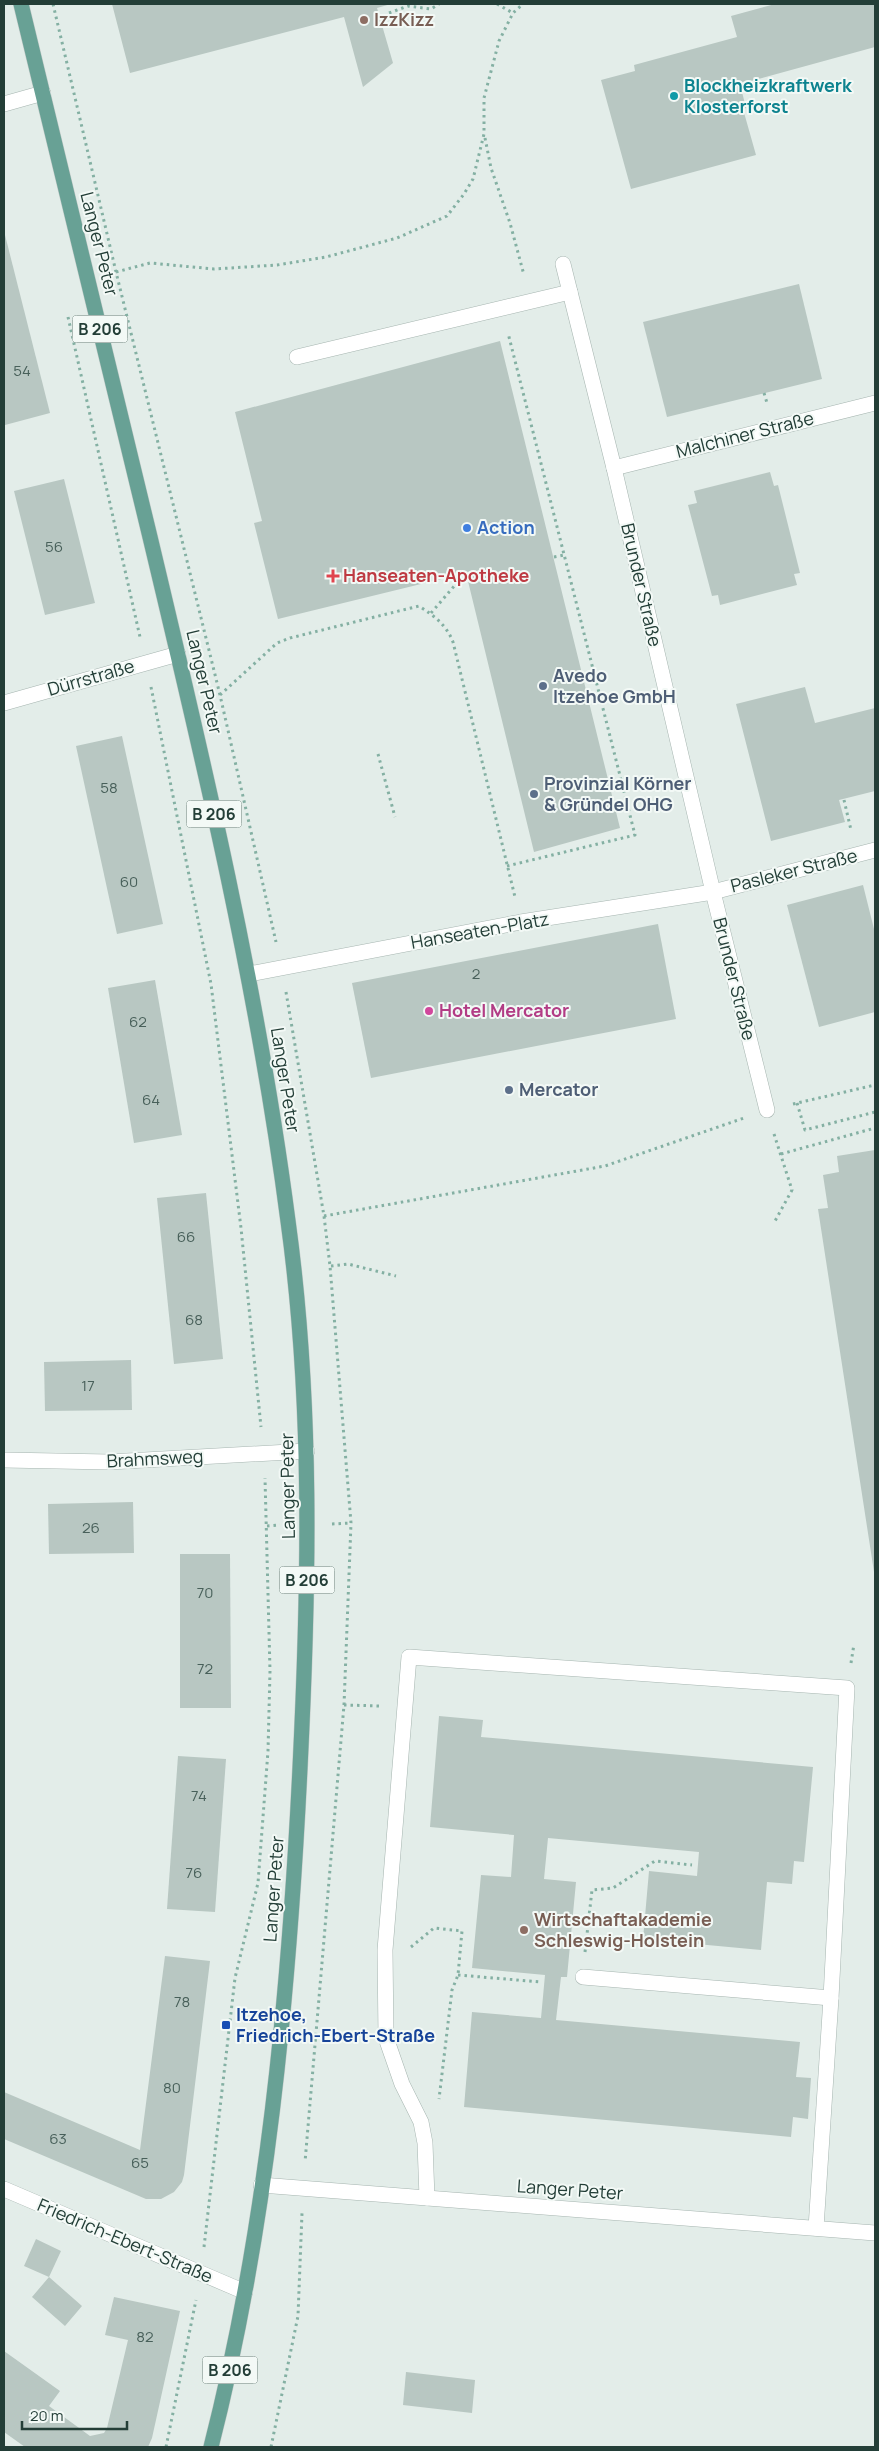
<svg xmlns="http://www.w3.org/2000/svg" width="879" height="2451" viewBox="0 0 879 2451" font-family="Manrope,sans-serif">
  <rect width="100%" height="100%" fill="#e3ede9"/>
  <!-- building -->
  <g fill="#b8c7c2">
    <path d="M112 4H391L377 8 393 63 363 87 344 17 130 73Z"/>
    <path d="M775 4H875V47L740 84 746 108 743 109 756 155 631 189 601 80 635 71 634 65 737 37 731 16Z"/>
    <path d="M4 231 50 413 5 425 4 420Z"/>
    <path d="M799 284 822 379 667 417 643 322Z"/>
    <path d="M500 341 620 828 534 852 466 573 278 619 254 523 262 521 235 412Z"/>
    <path d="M770 472 774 486 778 485 800 573 794 574 797 585 720 605 718 595 712 596 688 505 697 503 694 491Z"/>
    <path d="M64 479 95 603 45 615 14 491Z"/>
    <path d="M805 687 815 723 875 708V791L839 800 845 822 771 841 736 704Z"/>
    <path d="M122 736 163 924 117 934 76 746Z"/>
    <path d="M863 885 875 933V1012L819 1027 787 905Z"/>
    <path d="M658 924 676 1019 371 1078 352 983Z"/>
    <path d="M155 980 182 1135 134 1143 108 988Z"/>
    <path d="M875 1150V1572H874L818 1209 828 1208 823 1175 839 1172 837 1156Z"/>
    <path d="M206 1193 223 1359 174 1364 157 1198Z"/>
    <path d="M131 1360 132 1410 45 1411 44 1362Z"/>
    <path d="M133 1502 134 1553 49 1554 48 1504Z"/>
    <path d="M180 1554H230L231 1708H180Z"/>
    <path d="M439 1716 483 1720 481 1737 813 1767 804 1862 794 1861 792 1884 767 1882 761 1950 643 1939 649 1871 697 1876 699 1852 548 1838 544 1879 576 1882 567 1977H561L556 2020 800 2042 796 2077 811 2078 808 2119 793 2117 791 2137 464 2107 472 2012 541 2018 545 1975 472 1968 481 1875 511 1877 514 1835 430 1827Z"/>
    <path d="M178 1756 226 1759 215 1912 167 1909Z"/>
    <path d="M165 1956 210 1961 184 2175 182 2182 174 2192 161 2199H146L4 2139V2092L140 2150Z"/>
    <path d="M36 2239 61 2251 49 2277 82 2306 65 2326 32 2297 49 2277 24 2266Z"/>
    <path d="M114 2297 180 2311 152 2438 148 2447H25L4 2432V2351L60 2391 49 2406 90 2436 104 2433 107 2428 128 2340 105 2335Z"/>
    <path d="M406 2372 475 2380 472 2413 403 2405Z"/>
  </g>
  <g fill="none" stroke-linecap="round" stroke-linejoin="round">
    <!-- minor casing -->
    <g stroke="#a6b5b0" stroke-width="16">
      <g id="minor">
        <path d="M4 104 43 93"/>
        <path d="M563 264 614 468 713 892 767 1110"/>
        <path d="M297 357 570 292"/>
        <path d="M614 468 875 403"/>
        <path d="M4 703 178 654"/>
        <path d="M249 974 521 922 713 892 875 850"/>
        <path d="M4 1460 109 1462 307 1451"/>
        <path d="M583 1977 831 1998"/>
        <path d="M261 2185 875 2233"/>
        <path d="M4 2189 245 2292"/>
        <path d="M427 2198 425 2143 421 2122 402 2084 386 2038 385 1950 409 1657 847 1688 831 1998 816 2228"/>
      </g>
    </g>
    <!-- major casing -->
    <g stroke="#c1c9c7" stroke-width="16">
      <path id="major" d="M21 4C65 181 107 359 150 537 204 763 258 990 288 1221 313 1403 309 1586 300 1768 289 1994 267 2228 211 2447"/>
    </g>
    <!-- path -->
    <g stroke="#84b0a3" stroke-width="3" stroke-dasharray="2.5 4" stroke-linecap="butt">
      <path d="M53 4 116 272 220 695 276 942"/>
      <path d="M497 4 513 13"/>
      <path d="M389 13 408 6 431 9 439 4"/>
      <path d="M485 138 491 168 510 223 524 275"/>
      <path d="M116 272 150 263 214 269 277 265 326 257 397 238 447 216 464 194 473 179 484 134V98L499 41 513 13 523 4"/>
      <path d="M68 317 140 637"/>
      <path d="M764 393 767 403"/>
      <path d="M554 557 564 555"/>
      <path d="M431 613 456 584 467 581"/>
      <path d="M151 687 211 984 241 1228 261 1427"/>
      <path d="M220 695 277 643 290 638 419 606C434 616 446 624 453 642L515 897"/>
      <path d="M378 754 395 817"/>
      <path d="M844 800 851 830"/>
      <path d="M507 866 635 835 508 333"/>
      <path d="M286 992 324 1216 330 1266 351 1523 344 1705 305 2162"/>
      <path d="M797 1103 805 1130 875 1112"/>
      <path d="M793 1104 875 1085"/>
      <path d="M774 1134 792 1190 775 1221"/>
      <path d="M781 1154 875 1128"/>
      <path d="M324 1216 605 1166 744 1118"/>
      <path d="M331 1266 348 1264 396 1276"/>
      <path d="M332 1524 351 1523"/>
      <path d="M267 1526 280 1525"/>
      <path d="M851 1663 854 1644"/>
      <path d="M344 1705 381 1706"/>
      <path d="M411 1947 434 1928 462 1931 458 1975 452 1990 439 2099"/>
      <path d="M585 1952 592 1890 613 1888 655 1861 692 1865"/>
      <path d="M458 1975 541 1982"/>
      <path d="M204 2247 235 1978 258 1883 268 1751 270 1671 265 1478"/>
      <path d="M166 2447 196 2300"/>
      <path d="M271 2447 298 2316 302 2213"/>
    </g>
    <!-- minor -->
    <use href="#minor" stroke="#fff" stroke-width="15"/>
    <!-- major -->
    <use href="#major" stroke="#68a195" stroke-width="15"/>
  </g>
  <!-- markers -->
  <g fill="#8d6e63" stroke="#f3f9f6" stroke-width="2">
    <circle cx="364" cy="20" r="5"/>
    <circle cx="524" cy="1930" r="5"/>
  </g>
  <circle fill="#0f9aa8" stroke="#f3f9f6" stroke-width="2" cx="674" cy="96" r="5"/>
  <circle fill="#3f7fe0" stroke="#f3f9f6" stroke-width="2" cx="467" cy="528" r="5"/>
  <path fill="#e0444e" stroke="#f3f9f6" stroke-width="2" d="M330.5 568.5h5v5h5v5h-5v5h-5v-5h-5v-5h5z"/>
  <g fill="#5c6f8a" stroke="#f3f9f6" stroke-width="2">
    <circle cx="543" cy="686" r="5"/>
    <circle cx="534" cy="794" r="5"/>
    <circle cx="509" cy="1090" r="5"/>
  </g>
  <circle fill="#d1479c" stroke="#f3f9f6" stroke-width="2" cx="429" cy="1011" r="5"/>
  <rect fill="#1a4fb4" stroke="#f3f9f6" stroke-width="2" x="221" y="2020" width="10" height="10" rx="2.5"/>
  <g text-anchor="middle" stroke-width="4" stroke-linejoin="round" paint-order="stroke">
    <!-- number labels -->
    <g font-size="15" fill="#48605a">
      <text x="22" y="376">54</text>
      <text x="54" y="552">56</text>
      <text x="109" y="793">58</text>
      <text x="129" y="887">60</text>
      <text x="476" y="979">2</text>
      <text x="138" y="1027">62</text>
      <text x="151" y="1105">64</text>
      <text x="186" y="1242">66</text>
      <text x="194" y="1325">68</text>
      <text x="88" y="1391">17</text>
      <text x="91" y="1533">26</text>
      <text x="205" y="1598">70</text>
      <text x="205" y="1674">72</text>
      <text x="199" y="1801">74</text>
      <text x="194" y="1878">76</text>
      <text x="182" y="2007">78</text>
      <text x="172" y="2093">80</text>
      <text x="58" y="2144">63</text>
      <text x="140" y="2168">65</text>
      <text x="145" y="2342">82</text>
    </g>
    <!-- shield labels -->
    <g fill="#f3f9f6" stroke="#617670" stroke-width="1">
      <rect x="72.5" y="315.5" width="55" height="27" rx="4"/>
      <rect x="186.5" y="800.5" width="55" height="27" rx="4"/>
      <rect x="279.5" y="1566.5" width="55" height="27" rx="4"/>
      <rect x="202.5" y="2356.5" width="55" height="27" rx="4"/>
    </g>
    <g font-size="16" font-weight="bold" fill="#233e37">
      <text x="100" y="335">B 206</text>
      <text x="214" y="820">B 206</text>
      <text x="307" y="1586">B 206</text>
      <text x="230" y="2376">B 206</text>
    </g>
    <!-- education labels -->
    <g font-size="18" font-weight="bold" fill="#785e54" stroke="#f3f9f6" text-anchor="start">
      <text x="374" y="26">IzzKizz</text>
      <text x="534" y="1926">Wirtschaftakademie<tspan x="534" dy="21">Schleswig-Holstein</tspan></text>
    </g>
    <!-- culture labels -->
    <g font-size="18" font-weight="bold" fill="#0d838f" stroke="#f3f9f6" text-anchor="start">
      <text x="684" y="92">Blockheizkraftwerk<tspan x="684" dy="21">Klosterforst</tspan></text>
    </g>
    <!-- street labels -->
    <g font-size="18" fill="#233e37" stroke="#f3f9f6">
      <text transform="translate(99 244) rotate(76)" y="6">Langer Peter</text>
      <text transform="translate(745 435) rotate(-14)" y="6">Malchiner Straße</text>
      <text transform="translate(641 585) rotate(77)" y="6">Brunder Straße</text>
      <text transform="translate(91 678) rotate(-16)" y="6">Dürrstraße</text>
      <text transform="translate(204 682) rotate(77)" y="6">Langer Peter</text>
      <text transform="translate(794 871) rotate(-14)" y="6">Pasleker Straße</text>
      <text transform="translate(480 931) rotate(-10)" y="6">Hanseaten-Platz</text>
      <text transform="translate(734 979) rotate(76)" y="6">Brunder Straße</text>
      <text transform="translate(285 1080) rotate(81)" y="6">Langer Peter</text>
      <text transform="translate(155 1459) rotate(-3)" y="6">Brahmsweg</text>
      <text transform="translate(288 1486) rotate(-91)" y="6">Langer Peter</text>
      <text transform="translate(274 1889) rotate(-86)" y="6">Langer Peter</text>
      <text transform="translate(570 2190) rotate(4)" y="6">Langer Peter</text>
      <text transform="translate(125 2241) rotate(23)" y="6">Friedrich-Ebert-Straße</text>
    </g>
    <!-- shop labels -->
    <g font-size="18" font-weight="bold" fill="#366cbe" stroke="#f3f9f6" text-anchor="start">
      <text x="477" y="534">Action</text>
    </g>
    <!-- health labels -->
    <g font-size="18" font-weight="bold" fill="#be3a42" stroke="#f3f9f6" text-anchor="start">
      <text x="343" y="582">Hanseaten-Apotheke</text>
    </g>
    <!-- service labels -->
    <g font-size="18" font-weight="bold" fill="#4e5e75" stroke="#f3f9f6" text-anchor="start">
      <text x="553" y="682">Avedo<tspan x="553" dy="21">Itzehoe GmbH</tspan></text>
      <text x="544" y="790">Provinzial Körner<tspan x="544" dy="21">&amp; Gründel OHG</tspan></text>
      <text x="519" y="1096">Mercator</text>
    </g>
    <!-- hotel labels -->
    <g font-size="18" font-weight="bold" fill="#b23c85" stroke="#f3f9f6" text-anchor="start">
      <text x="439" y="1017">Hotel Mercator</text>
    </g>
    <!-- transit labels -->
    <g font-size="18" font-weight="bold" fill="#164399" stroke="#f3f9f6" text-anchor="start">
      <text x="236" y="2021">Itzehoe,<tspan x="236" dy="21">Friedrich-Ebert-Straße</tspan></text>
    </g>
  </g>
  <!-- border -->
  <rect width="879" height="2451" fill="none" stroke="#233e37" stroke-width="10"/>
  <!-- scale -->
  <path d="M22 2421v8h105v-8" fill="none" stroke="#233e37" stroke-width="2.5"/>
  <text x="30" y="2421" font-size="15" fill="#233e37" stroke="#f3f9f6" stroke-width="4" paint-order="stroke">20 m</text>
</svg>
